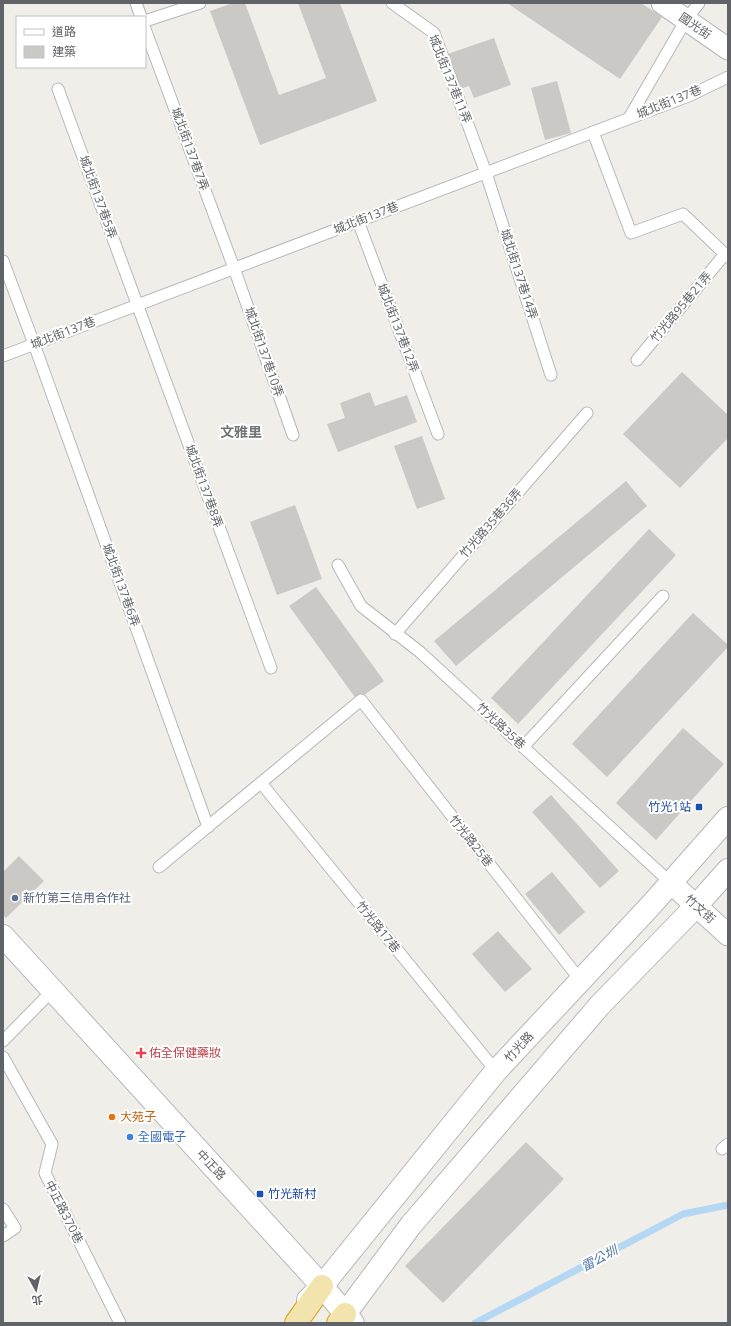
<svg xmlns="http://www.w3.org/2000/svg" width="731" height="1326" viewBox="0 0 731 1326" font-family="'Open Sans','Noto Sans TC',sans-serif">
  <rect width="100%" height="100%" fill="#f0eee9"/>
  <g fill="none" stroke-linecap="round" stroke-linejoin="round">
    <!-- stream -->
    <path stroke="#b4d8f4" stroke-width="7" d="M475 1323 683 1214 728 1205"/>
  </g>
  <!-- building -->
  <g fill="#cbc9c5">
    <path d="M233 3H245L279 95 326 78 298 3H340L377 101 260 145 210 11Z"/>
    <path d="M507 3H641L662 17 620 79Z"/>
    <path d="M494 38 511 85 474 98 469 86 451 92 439 57Z"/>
    <path d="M557 81 571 133 545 140 531 88Z"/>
    <path d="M682 372 728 415V438L680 488 623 434Z"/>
    <path d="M370 392 375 406 407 395 417 422 338 452 327 424 345 418 340 403Z"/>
    <path d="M422 436 445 499 417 509 394 446Z"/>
    <path d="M626 481 647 506 456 666 434 641Z"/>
    <path d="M295 505 322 579 277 595 250 522Z"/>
    <path d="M649 529 676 555 518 724 491 698Z"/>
    <path d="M316 587 384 681 357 700 289 606Z"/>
    <path d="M693 613 728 645V647L607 777 572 744Z"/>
    <path d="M683 728 724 764 656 840 616 803Z"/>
    <path d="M551 795 619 871 600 888 532 812Z"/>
    <path d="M19 856 44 881 6 918 3 915V872Z"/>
    <path d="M552 872 585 912 559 935 525 894Z"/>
    <path d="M498 931 532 969 505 992 472 954Z"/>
    <path d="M526 1142 564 1179 443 1303 405 1266Z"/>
  </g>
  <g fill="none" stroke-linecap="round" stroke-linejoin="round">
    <!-- service casing -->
    <g stroke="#b5b8bb" stroke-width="13">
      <g id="service">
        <path d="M136 3 141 17"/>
        <path d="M392 3 434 33 486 173 551 375"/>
        <path d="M145 21 200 3"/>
        <path d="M145 29 234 268 293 435"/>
        <path d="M58 89 271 668"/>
        <path d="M629 118 686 20 699 3"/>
        <path d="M593 132 631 233 683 214 728 257"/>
        <path d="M358 221 438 434"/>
        <path d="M3 261 34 344 208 827"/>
        <path d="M3 356 691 95 728 77"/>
        <path d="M637 360 725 254"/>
        <path d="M338 565 361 606 420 652 671 883"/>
        <path d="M395 634 587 413"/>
        <path d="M523 747 663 596"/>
        <path d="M261 783 496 1071"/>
        <path d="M159 867 361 700 581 981"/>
        <path d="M3 1041 52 991"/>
        <path d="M3 1057 52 1144 45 1173 120 1323"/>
        <path d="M722 1149 728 1144"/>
        <path d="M3 1209 15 1228 3 1236"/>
      </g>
    </g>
    <!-- minor casing -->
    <g stroke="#b5b8bb" stroke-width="23">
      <g id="minor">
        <path d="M662 3 728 49"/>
        <path d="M671 883 728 935"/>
      </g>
    </g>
    <!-- tertiary casing -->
    <g stroke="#b5b8bb" stroke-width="24">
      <g id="tertiary">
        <path d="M3 936 322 1286 353 1323"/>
        <path d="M308 1300 322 1286 496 1071 652 904 728 818"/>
        <path d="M341 1323 345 1314 411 1225 600 1005 696 906 728 870"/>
      </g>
    </g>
    <!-- trunk casing -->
    <g stroke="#daa11f" stroke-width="24">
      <g id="trunk">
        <path d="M296 1323 322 1286"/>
        <path d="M338 1323 345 1314"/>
      </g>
    </g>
    <!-- service -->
    <use href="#service" stroke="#fff" stroke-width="11"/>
    <!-- minor -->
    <use href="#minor" stroke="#fff" stroke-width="21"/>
    <!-- tertiary -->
    <use href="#tertiary" stroke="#fff" stroke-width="22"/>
    <!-- trunk -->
    <use href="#trunk" stroke="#f2e4ac" stroke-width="22"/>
  </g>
  <!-- markers -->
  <g fill="#1a4fb4" stroke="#fff" stroke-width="1.5">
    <rect x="695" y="803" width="8" height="8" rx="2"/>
    <rect x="256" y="1190" width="8" height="8" rx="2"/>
  </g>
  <circle fill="#5c6f8a" stroke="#fff" stroke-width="1.5" cx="15" cy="898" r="4"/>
  <path fill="#e0444e" stroke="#fff" stroke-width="1.5" d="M139 1047h4v4h4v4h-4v4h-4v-4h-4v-4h4z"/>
  <circle fill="#e8710a" stroke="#fff" stroke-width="1.5" cx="112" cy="1117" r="4"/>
  <circle fill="#3f7fe0" stroke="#fff" stroke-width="1.5" cx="130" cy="1137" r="4"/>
  <g text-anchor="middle" stroke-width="4" stroke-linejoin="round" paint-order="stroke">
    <!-- street labels -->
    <g font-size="12" fill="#606367" stroke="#fff">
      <text transform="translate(695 26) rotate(35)" y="4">國光街</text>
      <text transform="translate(450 79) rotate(68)" y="4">城北街137巷11弄</text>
      <text transform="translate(669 102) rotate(-22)" y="4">城北街137巷</text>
      <text transform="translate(190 149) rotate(70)" y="4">城北街137巷7弄</text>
      <text transform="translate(98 197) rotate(70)" y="4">城北街137巷5弄</text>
      <text transform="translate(366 218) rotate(-21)" y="4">城北街137巷</text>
      <text transform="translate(519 274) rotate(72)" y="4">城北街137巷14弄</text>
      <text transform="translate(681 307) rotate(-50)" y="4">竹光路95巷21弄</text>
      <text transform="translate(398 328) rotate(69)" y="4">城北街137巷12弄</text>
      <text transform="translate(63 333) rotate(-21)" y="4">城北街137巷</text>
      <text transform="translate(264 352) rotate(71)" y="4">城北街137巷10弄</text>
      <text transform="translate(204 486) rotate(70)" y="4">城北街137巷8弄</text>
      <text transform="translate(491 523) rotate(-49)" y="4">竹光路35巷36弄</text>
      <text transform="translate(121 585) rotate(70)" y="4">城北街137巷6弄</text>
      <text transform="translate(501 726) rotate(43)" y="4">竹光路35巷</text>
      <text transform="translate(471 841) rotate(52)" y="4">竹光路25巷</text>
      <text transform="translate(700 909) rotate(42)" y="4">竹文街</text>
      <text transform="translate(378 927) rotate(51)" y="4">竹光路17巷</text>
      <text transform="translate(519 1047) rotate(-47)" y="4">竹光路</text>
      <text transform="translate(211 1165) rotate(47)" y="4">中正路</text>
      <text transform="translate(64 1212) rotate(63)" y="4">中正路370巷</text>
    </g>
    <!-- transit labels -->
    <g font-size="12" fill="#164399" stroke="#fff" text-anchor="end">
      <text x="691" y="811">竹光1站</text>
      <text x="268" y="1198" text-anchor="start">竹光新村</text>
    </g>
    <!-- service labels -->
    <g font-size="12" fill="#4e5e75" stroke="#fff" text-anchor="start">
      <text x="23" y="902">新竹第三信用合作社</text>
    </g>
    <!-- health labels -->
    <g font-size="12" fill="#be3a42" stroke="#fff" text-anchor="start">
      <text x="149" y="1057">佑全保健藥妝</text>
    </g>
    <!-- food labels -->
    <g font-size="12" fill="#c56008" stroke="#fff" text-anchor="start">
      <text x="120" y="1121">大苑子</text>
    </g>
    <!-- shop labels -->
    <g font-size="12" fill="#366cbe" stroke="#fff" text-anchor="start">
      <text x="138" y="1141">全國電子</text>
    </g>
    <!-- water labels -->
    <g font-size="13" font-style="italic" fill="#5279a6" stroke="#fff">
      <text transform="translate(599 1258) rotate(-28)" y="5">雷公圳</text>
    </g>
    <!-- quarter labels -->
    <g font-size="14" font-weight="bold" fill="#717578" stroke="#fff">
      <text x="241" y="437">文雅里</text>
    </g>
  </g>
  <!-- border -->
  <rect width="731" height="1326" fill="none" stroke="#606367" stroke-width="8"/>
  <!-- legend -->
  <rect x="16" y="16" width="130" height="52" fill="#ffffff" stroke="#bfc1c2"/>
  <rect x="24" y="29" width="20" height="6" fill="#ffffff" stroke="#bfc1c2"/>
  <text x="52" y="36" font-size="12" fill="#606367">道路</text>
  <rect x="24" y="46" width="20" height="12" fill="#cbc9c5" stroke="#bfc1c2"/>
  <text x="52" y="56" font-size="12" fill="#606367">建築</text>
  <!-- north arrow -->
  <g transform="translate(36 1290) rotate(172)" stroke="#ffffff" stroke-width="3" paint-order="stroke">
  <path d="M0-3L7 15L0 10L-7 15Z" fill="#606367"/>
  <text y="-6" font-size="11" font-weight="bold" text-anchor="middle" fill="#606367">北</text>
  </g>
</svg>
